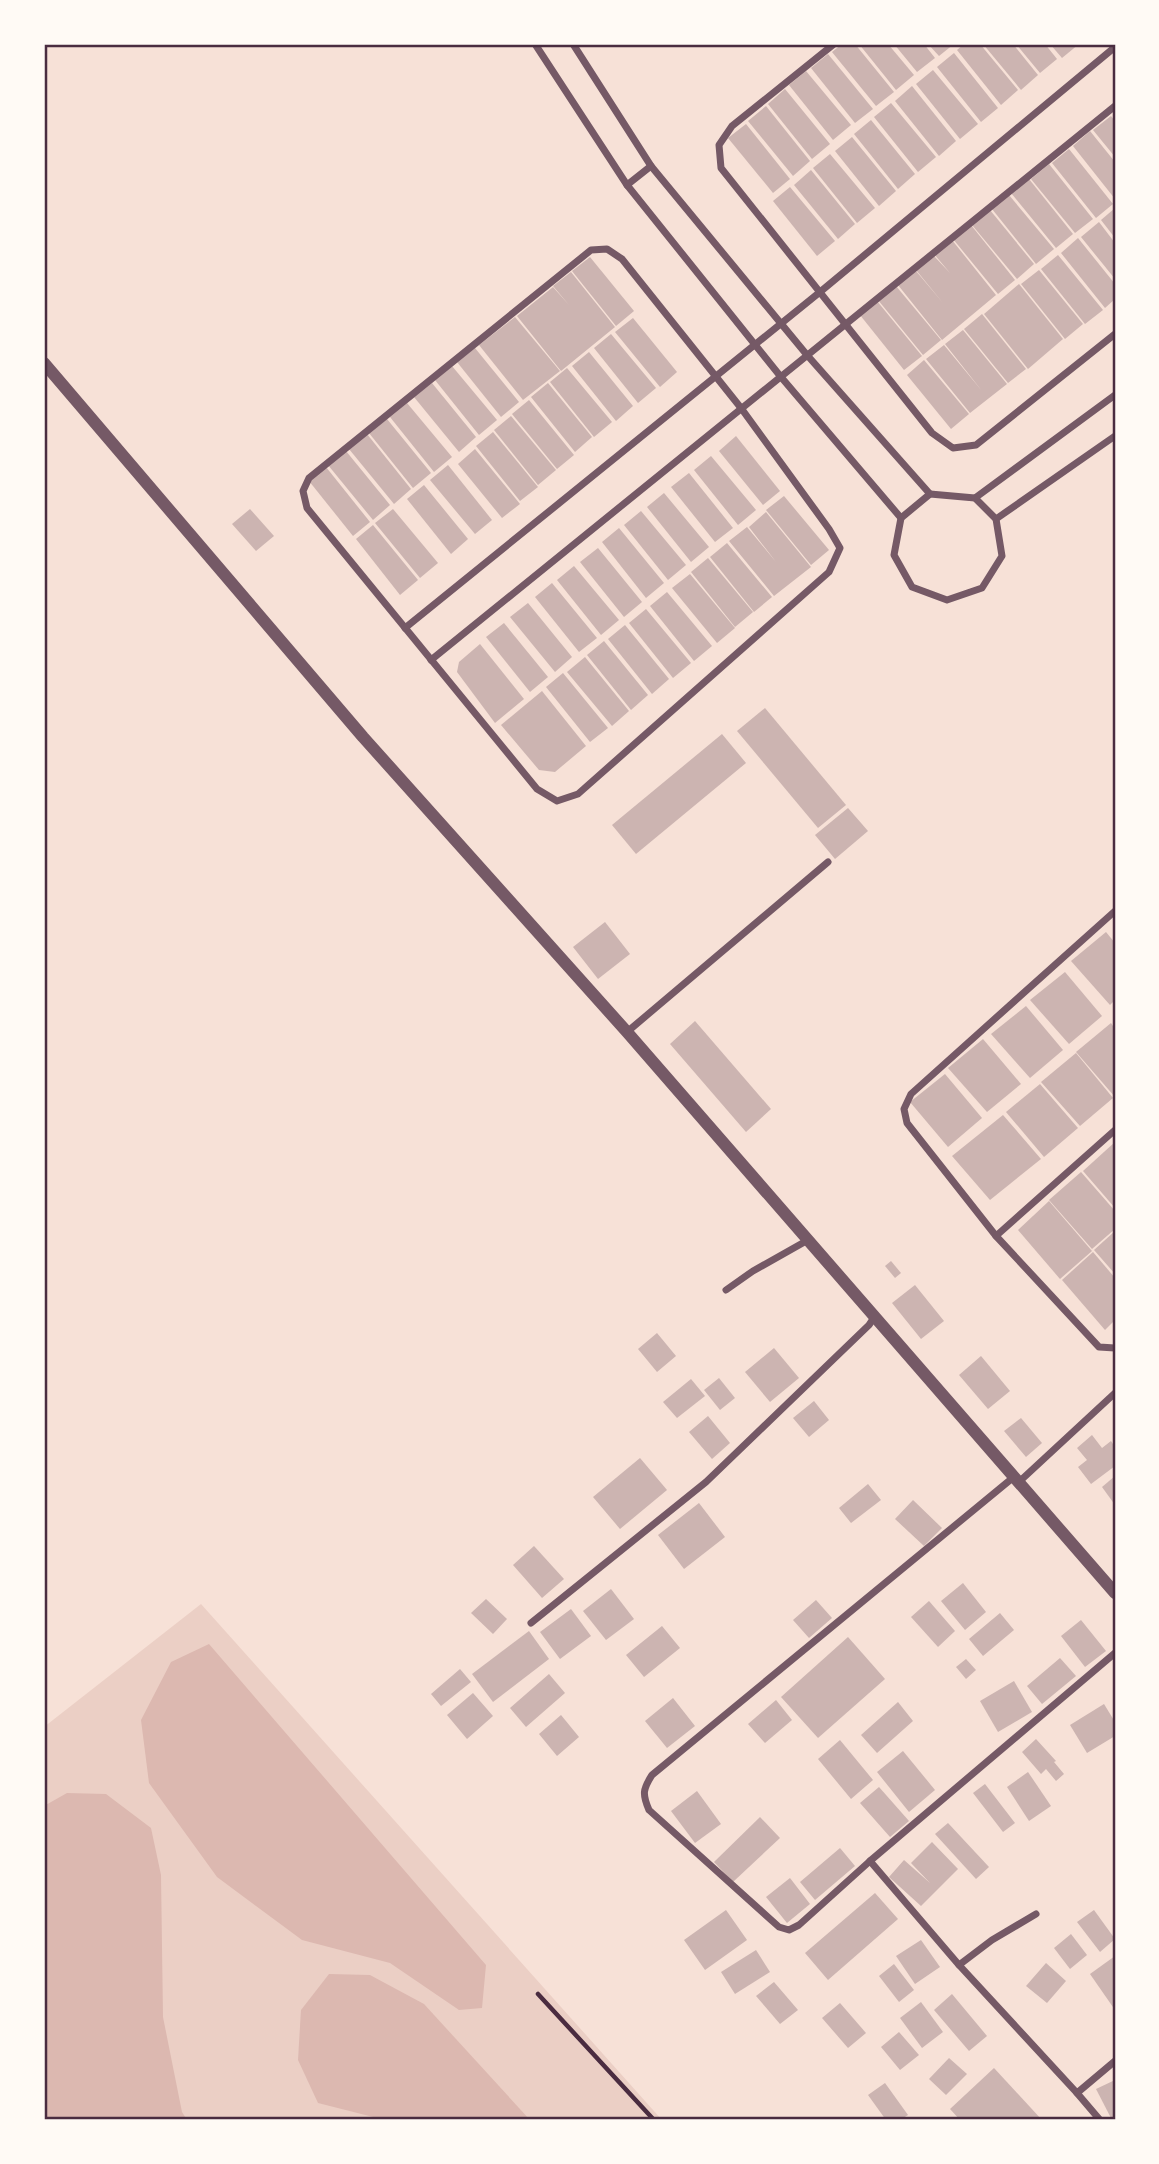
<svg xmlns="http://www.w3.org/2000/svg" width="1159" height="2164" viewBox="0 0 1159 2164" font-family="'DM Sans',sans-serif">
  <rect width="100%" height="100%" fill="#f7e1d7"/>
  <!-- green -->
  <path fill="#ebcfc5" d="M201 1604 662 2120H44V1727Z"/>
  <!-- water -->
  <g fill="#dcb8b0">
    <path d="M209 1644 486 1965 482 2008 459 2010 390 1963 302 1940 217 1877 149 1783 141 1720 171 1662Z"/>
    <path d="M67 1793 106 1794 151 1828 161 1875 163 2017 182 2112 187 2120H44V1806Z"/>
    <path d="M329 1974 370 1975 424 2004 530 2120H385L318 2103 298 2060 301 2010Z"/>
  </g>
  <!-- building -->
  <g fill="#ccb4b1">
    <path d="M842 44H855L894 92 876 106 832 52Z"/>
    <path d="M859 44H888L914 75 896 90Z"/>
    <path d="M894 44H924L935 58 917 72Z"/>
    <path d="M928 44H954L939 56Z"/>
    <path d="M964 44H980L1018 90 1001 105 957 50Z"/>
    <path d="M983 44H1013L1038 75 1021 90Z"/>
    <path d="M1016 44H1045L1057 59 1040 73Z"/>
    <path d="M1050 44H1079L1062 58Z"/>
    <path d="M954 53 998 108 981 122 937 67Z"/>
    <path d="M828 54 873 109 855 123 811 68Z"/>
    <path d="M933 70 978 124 960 139 916 84Z"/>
    <path d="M806 71 851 125 833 140 789 85Z"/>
    <path d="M912 86 956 141 939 156 895 101Z"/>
    <path d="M785 89 830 144 812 159 768 104Z"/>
    <path d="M891 103 936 157 918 172 874 117Z"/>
    <path d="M766 106 810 161 793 176 748 121Z"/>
    <path d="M1111 116 1115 121V157L1093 130Z"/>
    <path d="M871 120 915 174 898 189 854 134Z"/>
    <path d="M746 124 790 179 773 193 728 138Z"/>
    <path d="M1090 131 1115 162V199L1073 146Z"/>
    <path d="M852 137 896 191 879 206 835 151Z"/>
    <path d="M1069 149 1113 204 1096 218 1052 163Z"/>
    <path d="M830 154 875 208 857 223 813 168Z"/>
    <path d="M1049 164 1093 219 1075 233 1031 179Z"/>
    <path d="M811 170 855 224 838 239 794 185Z"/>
    <path d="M1029 179 1073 234 1056 248 1011 193Z"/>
    <path d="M790 187 835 241 817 256 773 201Z"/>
    <path d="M1009 195 1054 249 1036 264 992 209Z"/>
    <path d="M1115 208V238L1101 220Z"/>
    <path d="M990 210 1034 264 1017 279 972 225Z"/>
    <path d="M1099 222 1115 243V279L1081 237Z"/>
    <path d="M971 225 1015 280 998 294 953 239Z"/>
    <path d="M1078 238 1115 284V299L1105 308 1061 253Z"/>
    <path d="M952 240 996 295 942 340 898 285 916 271 943 303 916 270 934 256 950 273 934 254Z"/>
    <path d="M1058 255 1103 310 1085 324 1041 269Z"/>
    <path d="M590 257 634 311 616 326 572 271Z"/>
    <path d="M1039 270 1083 324 1065 339 1021 284Z"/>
    <path d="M571 272 615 327 561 371 517 316 553 287 569 305 553 286Z"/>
    <path d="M1019 284 1063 339 1028 369 984 314Z"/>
    <path d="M896 286 941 340 923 355 878 300Z"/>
    <path d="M877 301 922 356 904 370 860 315Z"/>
    <path d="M982 314 1026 369 1008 383 964 329Z"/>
    <path d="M515 317 560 371 523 400 479 345Z"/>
    <path d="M633 318 677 372 660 387 615 332Z"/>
    <path d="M963 330 1007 384 970 413 926 359 944 345 982 391 945 344Z"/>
    <path d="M611 334 656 388 638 403 594 348Z"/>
    <path d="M475 348 519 402 501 417 457 362Z"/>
    <path d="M589 352 633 406 616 421 572 366Z"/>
    <path d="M924 360 969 414 951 429 907 375Z"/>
    <path d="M452 366 497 420 479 435 435 380Z"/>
    <path d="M567 368 612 422 594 437 550 382Z"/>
    <path d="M432 383 476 437 459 452 414 397Z"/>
    <path d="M548 383 592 437 575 452 531 397Z"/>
    <path d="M529 400 574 455 557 469 512 414Z"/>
    <path d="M407 403 452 457 434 472 390 417Z"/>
    <path d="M511 416 556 470 538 485 494 430Z"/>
    <path d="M387 419 431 473 413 488 369 433Z"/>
    <path d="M493 432 538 487 520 501 476 446Z"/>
    <path d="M367 434 411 489 394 504 349 449Z"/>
    <path d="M736 436 780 491 763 505 719 451Z"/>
    <path d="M475 449 520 504 502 518 458 464Z"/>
    <path d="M346 451 390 505 373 520 328 465Z"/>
    <path d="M711 456 756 510 738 525 694 470Z"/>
    <path d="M448 465 492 520 475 534 430 480Z"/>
    <path d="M326 467 370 522 353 536 309 481Z"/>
    <path d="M689 473 733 528 715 542 671 487Z"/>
    <path d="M424 485 468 539 451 554 407 499Z"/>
    <path d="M664 493 709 547 691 562 647 507Z"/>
    <path d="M784 496 829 550 811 565 766 510Z"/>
    <path d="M250 509 274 536 256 551 232 524Z"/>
    <path d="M393 509 438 563 420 578 375 523Z"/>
    <path d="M641 511 686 565 668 580 624 525Z"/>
    <path d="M766 512 811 567 774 596 729 541 747 527 776 562 749 527Z"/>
    <path d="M373 525 418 580 400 595 356 539Z"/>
    <path d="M619 528 664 583 646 598 602 542Z"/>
    <path d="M727 543 772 597 754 612 710 557Z"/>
    <path d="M598 548 642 602 624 617 580 562Z"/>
    <path d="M708 558 753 612 735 627 691 572Z"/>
    <path d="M574 566 619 620 601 635 557 580Z"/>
    <path d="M690 574 735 628 717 643 672 588Z"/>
    <path d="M552 583 597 638 579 652 535 597Z"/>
    <path d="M667 592 712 646 694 661 650 606Z"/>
    <path d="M528 603 572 657 555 672 510 617Z"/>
    <path d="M646 609 691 663 673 678 629 623Z"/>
    <path d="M504 623 548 677 530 692 486 637Z"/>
    <path d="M625 625 669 679 652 694 608 639Z"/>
    <path d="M604 641 648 695 631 710 587 655Z"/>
    <path d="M480 644 524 699 495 723 457 672 459 662Z"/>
    <path d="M585 657 629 711 612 726 567 672Z"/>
    <path d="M563 673 608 728 590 742 546 687Z"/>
    <path d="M542 691 586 746 555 772 539 770 501 725Z"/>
    <path d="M765 708 846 805 818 828 737 731Z"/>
    <path d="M722 734 746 763 636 854 612 825Z"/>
    <path d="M848 808 868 831 835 859 815 835Z"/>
    <path d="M605 922 630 954 598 979 573 947Z"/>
    <path d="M1106 932 1115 943V1000L1110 1005 1071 961Z"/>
    <path d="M1065 972 1102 1016 1069 1044 1030 1000Z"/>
    <path d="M1026 1006 1063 1050 1030 1078 991 1034Z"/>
    <path d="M695 1021 771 1109 746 1132 670 1044Z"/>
    <path d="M1111 1023 1115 1029V1097L1076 1052Z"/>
    <path d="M983 1039 1021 1084 987 1112 948 1068Z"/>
    <path d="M1076 1053 1113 1098 1080 1126 1041 1082Z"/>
    <path d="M945 1074 982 1118 948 1147 910 1102Z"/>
    <path d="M1040 1084 1078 1128 1044 1157 1006 1112Z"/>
    <path d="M1003 1115 1041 1159 990 1200 952 1156Z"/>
    <path d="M1115 1142V1208L1083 1171Z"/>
    <path d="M1081 1172 1115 1211V1229L1092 1249 1049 1200Z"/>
    <path d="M1049 1201 1092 1251 1060 1279 1018 1230Z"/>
    <path d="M1115 1231V1274L1094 1250Z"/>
    <path d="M1093 1252 1115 1278V1320L1105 1330 1062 1280Z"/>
    <path d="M891 1261 901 1273 895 1278 885 1266Z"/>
    <path d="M915 1285 944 1321 921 1339 892 1303Z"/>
    <path d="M657 1333 676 1356 657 1372 638 1349Z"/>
    <path d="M774 1348 799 1378 770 1402 745 1372Z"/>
    <path d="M981 1356 1010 1391 988 1409 959 1375Z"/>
    <path d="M719 1378 735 1398 720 1410 704 1390Z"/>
    <path d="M691 1379 705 1396 677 1418 663 1402Z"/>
    <path d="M814 1401 829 1420 809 1437 793 1418Z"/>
    <path d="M708 1416 730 1443 712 1459 689 1432Z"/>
    <path d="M1021 1418 1042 1443 1026 1457 1004 1431Z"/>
    <path d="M1092 1435 1102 1448 1111 1441 1115 1447V1466L1091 1484 1078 1467 1087 1460 1077 1448Z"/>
    <path d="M640 1458 667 1490 620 1529 593 1497Z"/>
    <path d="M1115 1476V1505L1102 1487Z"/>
    <path d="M868 1484 881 1500 851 1523 839 1508Z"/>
    <path d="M913 1500 942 1528 924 1546 895 1519Z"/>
    <path d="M699 1503 725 1537 684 1569 658 1535Z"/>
    <path d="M534 1546 564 1579 542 1598 513 1565Z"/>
    <path d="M963 1583 986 1612 965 1630 941 1601Z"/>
    <path d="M611 1589 634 1619 606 1640 583 1611Z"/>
    <path d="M486 1599 507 1619 493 1634 471 1613Z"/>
    <path d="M816 1600 832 1618 809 1638 793 1620Z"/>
    <path d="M929 1601 955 1631 938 1647 911 1617Z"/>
    <path d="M571 1609 591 1636 560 1659 540 1632Z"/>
    <path d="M1000 1613 1014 1630 983 1656 969 1639Z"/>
    <path d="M1081 1620 1106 1651 1085 1667 1061 1636Z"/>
    <path d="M662 1626 680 1648 644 1677 626 1655Z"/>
    <path d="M529 1631 549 1659 493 1702 472 1674Z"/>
    <path d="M848 1637 885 1679 818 1738 781 1697Z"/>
    <path d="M1060 1658 1076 1676 1042 1704 1027 1686Z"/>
    <path d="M966 1659 976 1670 966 1679 956 1667Z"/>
    <path d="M460 1669 471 1682 441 1706 431 1694Z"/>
    <path d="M549 1674 565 1693 526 1727 510 1708Z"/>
    <path d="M1014 1681 1032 1712 998 1732 980 1701Z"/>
    <path d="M473 1693 493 1716 467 1739 447 1715Z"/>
    <path d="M673 1698 695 1726 667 1748 645 1721Z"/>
    <path d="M776 1700 792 1720 765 1743 748 1724Z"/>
    <path d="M898 1702 913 1721 877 1753 861 1735Z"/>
    <path d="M1104 1704 1115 1722V1736L1087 1753 1070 1725Z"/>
    <path d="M561 1715 579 1737 557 1756 539 1734Z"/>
    <path d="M1036 1739 1056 1761 1054 1762 1064 1774 1056 1781 1046 1769 1041 1774 1022 1752Z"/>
    <path d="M840 1740 873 1780 851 1799 818 1759Z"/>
    <path d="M903 1751 935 1790 909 1812 877 1772Z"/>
    <path d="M1028 1772 1051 1806 1029 1821 1007 1787Z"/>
    <path d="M985 1784 1015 1823 1003 1832 973 1793Z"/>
    <path d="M879 1787 909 1821 890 1837 860 1803Z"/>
    <path d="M697 1791 721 1824 695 1843 671 1811Z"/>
    <path d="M760 1817 780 1838 733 1882 714 1862Z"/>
    <path d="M948 1823 989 1867 976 1879 935 1834Z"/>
    <path d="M932 1842 958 1869 921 1906 889 1877 904 1860 930 1883 911 1863Z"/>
    <path d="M840 1848 855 1866 815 1900 800 1882Z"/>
    <path d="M790 1878 810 1904 787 1923 766 1897Z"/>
    <path d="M875 1893 898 1919 828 1980 805 1953Z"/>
    <path d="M726 1910 747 1940 705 1970 684 1940Z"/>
    <path d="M1094 1910 1115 1939 1100 1952 1077 1922Z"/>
    <path d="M1071 1934 1087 1955 1070 1969 1054 1948Z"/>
    <path d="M921 1940 940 1967 915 1984 896 1956Z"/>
    <path d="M756 1950 770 1972 735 1994 721 1972Z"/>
    <path d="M1115 1956V2010L1090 1974Z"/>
    <path d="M1046 1963 1066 1981 1047 2003 1026 1986Z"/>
    <path d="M894 1964 914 1990 899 2002 879 1976Z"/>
    <path d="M774 1982 798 2010 780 2024 756 1996Z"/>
    <path d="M952 1994 987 2036 969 2051 934 2010Z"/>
    <path d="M921 2002 943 2032 922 2048 900 2018Z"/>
    <path d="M840 2003 866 2033 848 2048 822 2018Z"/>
    <path d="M899 2032 919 2055 900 2070 881 2047Z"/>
    <path d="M949 2058 967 2074 946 2095 929 2079Z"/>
    <path d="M994 2068 1042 2120H960L950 2109Z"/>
    <path d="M1115 2080V2120H1112L1096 2089Z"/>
    <path d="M885 2083 908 2115 900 2120H886L868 2095Z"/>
  </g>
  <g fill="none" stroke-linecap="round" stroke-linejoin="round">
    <!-- path -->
    <path stroke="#4a2c40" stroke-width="4.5" d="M538 1994 654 2120"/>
    <!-- minor -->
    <g stroke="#755966" stroke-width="7">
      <path d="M535 44 627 185 781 377 901 518"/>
      <path d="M573 44 651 166 807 355 930 494"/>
      <path d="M834 44 732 126 719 145 721 168 932 433 953 448 976 445 1115 334"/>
      <path d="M627 185 651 166"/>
      <path d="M607 249 622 259 741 408 829 529 840 548 829 572 578 794 557 801 537 789 307 508 303 491 309 478 591 250Z"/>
      <path d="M930 494 975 498 996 519 1002 556 982 588 947 600 912 587 894 555 901 518Z"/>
      <path d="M975 498 1115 395"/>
      <path d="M996 519 1115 436"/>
      <path d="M405 628 820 292 1115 47"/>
      <path d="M431 660 1115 106"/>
      <path d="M1115 911 911 1094 904 1109 907 1123 996 1236 1099 1347 1115 1348"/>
      <path d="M627 1032 828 862"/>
      <path d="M996 1236 1115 1130"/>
      <path d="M726 1290 753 1271 808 1240"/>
      <path d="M1015 1476 652 1775C643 1789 642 1794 649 1810L779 1927 789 1930 799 1925 870 1861 1115 1653"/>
      <path d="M1020 1481 1115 1393"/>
      <path d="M531 1623 706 1482 869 1325 875 1316"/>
      <path d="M870 1861 959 1965 1077 2093 1115 2061"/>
      <path d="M959 1965 992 1940 1036 1914"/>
      <path d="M1077 2093 1100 2120"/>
    </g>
    <!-- tertiary -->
    <path stroke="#755966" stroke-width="12" d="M44 363 363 737 627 1032 1115 1593"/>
  </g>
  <!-- border -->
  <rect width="1159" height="2164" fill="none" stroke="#fffaf5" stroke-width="91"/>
  <rect x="46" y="46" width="1068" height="2072" fill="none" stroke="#4a2c40" stroke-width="2.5"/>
</svg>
